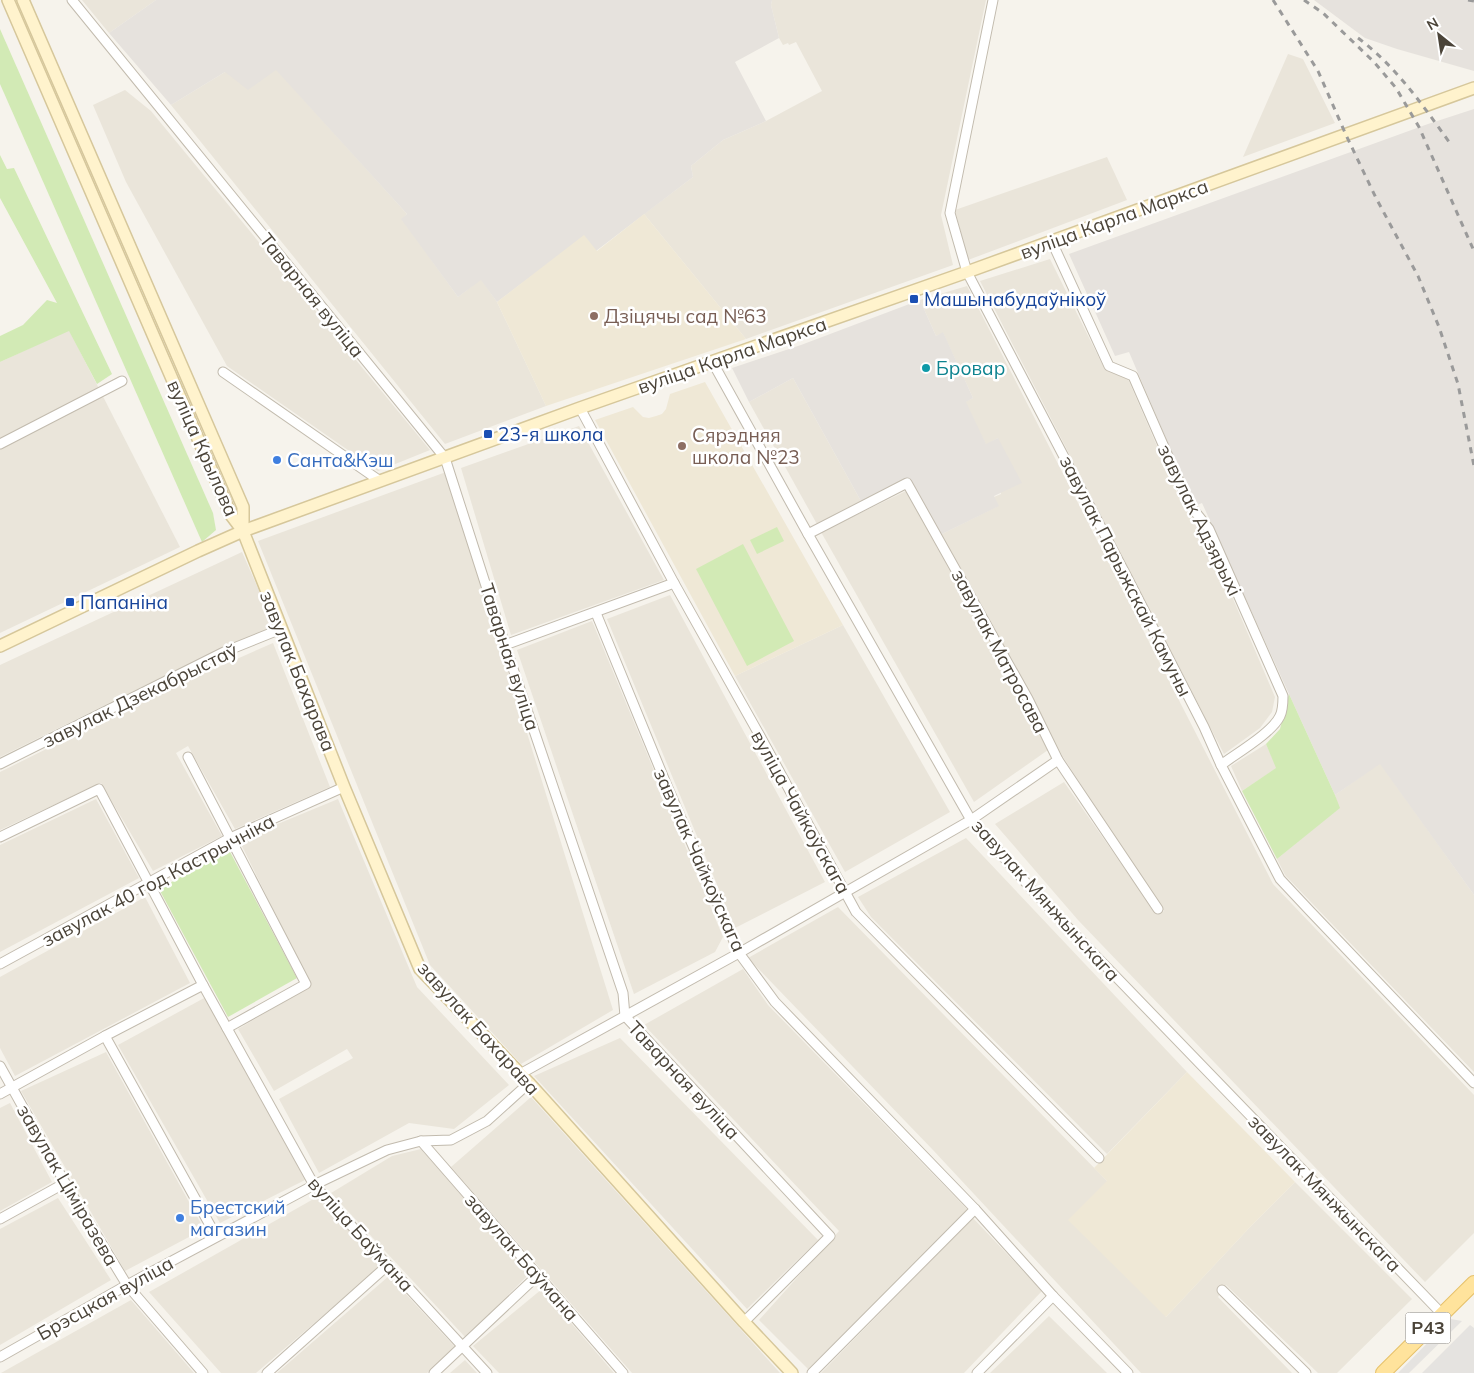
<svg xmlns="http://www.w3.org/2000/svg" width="1474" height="1373" viewBox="0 0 1474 1373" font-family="Mulish,sans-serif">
  <rect width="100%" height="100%" fill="#f6f3ec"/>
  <!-- residential -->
  <g fill="#eae5da">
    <path d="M82 0H156L109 33Z"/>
    <path d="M772 0H986L941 215 953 265 746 339 644 214 693 177 691 166 723 140 766 121 822 91 796 42 789 45 788 43 783 45 779 38 771 5Z"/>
    <path d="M1288 54 1303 59 1335 123 1243 157Z"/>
    <path d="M276 69 407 214 402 219 458 297 481 279 497 302 546 406 445 444 171 105 225 72Z"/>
    <path d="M125 90 151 111 430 450 378 471 227 366 126 182 93 105Z"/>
    <path d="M1107 157 1127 200 968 260 955 210Z"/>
    <path d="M1050 259 1105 370 1128 379 1179 497 1204 531 1275 697 1272 712 1260 728 1224 754 980 281Z"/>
    <path d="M967 286 1273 884 1474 1095V1233L1425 1282 1078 920 995 824 1064 782 1157 915 1164 911 1063 757 940 535 998 506 994 497 1001 494 998 438 986 445 965 402 973 398 943 333 936 336 920 300Z"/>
    <path d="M69 330 180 547 0 633V362Z"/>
    <path d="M793 378 862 503 818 526 749 402Z"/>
    <path d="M579 426 664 580 511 635 461 468Z"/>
    <path d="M446 472 613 1010 521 1064 430 965 258 541Z"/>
    <path d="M906 491 1048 750 974 802 821 532Z"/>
    <path d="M242 552 275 627 174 671 0 757V665Z"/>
    <path d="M670 595 825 882 735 928 607 619Z"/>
    <path d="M592 621 723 937 715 952 634 994 517 650Z"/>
    <path d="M843 625 950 812 845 872 735 676Z"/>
    <path d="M273 643 330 787 235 829 188 746 176 753 222 836 153 871 101 783 0 830V772L155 695Z"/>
    <path d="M1266 744 1277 768 1242 791 1231 766Z"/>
    <path d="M1380 763 1474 895V1072L1285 875 1277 859 1339 808 1335 795Z"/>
    <path d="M96 799 139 878 0 952V845Z"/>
    <path d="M338 799 417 987 509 1085 454 1129 409 1123 319 1173 279 1099 353 1058 347 1049 274 1091 238 1029 311 986 239 840Z"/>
    <path d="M966 838 1187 1072 1107 1154 871 917 858 897Z"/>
    <path d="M145 897 190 983 15 1076 0 1048V977Z"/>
    <path d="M838 907 1107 1181 1166 1317 1251 1226 1295 1182 1412 1299 1337 1373H1318L1226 1285 1218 1297 1292 1373H1141L933 1150 748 958Z"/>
    <path d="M743 969 768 1005 968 1210 808 1369 759 1320 839 1231 644 1025Z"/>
    <path d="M206 997 305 1180 220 1223 118 1045Z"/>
    <path d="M620 1038 818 1240 747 1309 534 1076Z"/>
    <path d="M106 1052 204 1229 125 1271 21 1091Z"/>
    <path d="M531 1097 780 1373H632L451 1167Z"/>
    <path d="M10 1103 52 1182 0 1211V1108Z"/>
    <path d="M421 1149 529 1274 466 1338 331 1193 392 1156Z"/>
    <path d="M317 1197 381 1266 256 1373H221L149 1292Z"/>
    <path d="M58 1198 111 1280 0 1345V1229Z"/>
    <path d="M973 1218 1042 1291 964 1373H821Z"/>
    <path d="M389 1276 455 1347 427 1373H277Z"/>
    <path d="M542 1289 614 1373H499L473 1346Z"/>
    <path d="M131 1300 194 1373H1Z"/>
    <path d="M1049 1316 1107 1373H990Z"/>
    <path d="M465 1360 477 1373H450Z"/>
  </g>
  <!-- industrial -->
  <g fill="#e6e2dd">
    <path d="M156 0H772L771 5 779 38 735 62 766 121 723 140 691 166 693 177 596 251 533 275 497 302 481 280 458 297 401 219 407 214 276 70 248 90 225 72 171 105 109 33Z"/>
    <path d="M1314 0H1474V71L1397 49 1365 38Z"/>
    <path d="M1474 109V895L1380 764 1335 795 1202 503 1195 506 1129 352 1115 356 1069 254 1428 124Z"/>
    <path d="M920 300 936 336 943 332 973 398 966 402 986 444 998 438 1022 483 994 496 999 506 940 535 909 478 862 503 793 378 749 402 732 368 801 345Z"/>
  </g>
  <!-- education -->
  <g fill="#efe8d6">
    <path d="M644 214 746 339 546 406 497 302 584 235 597 251Z"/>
    <path d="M705 382 843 625 735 676 595 420 633 407 643 417 649 418 656 416 662 414 666 409 670 394Z"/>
    <path d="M1187 1072 1295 1182 1251 1226 1166 1317 1068 1220 1107 1181 1094 1168Z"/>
  </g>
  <!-- green -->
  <g fill="#d2eab5">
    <path d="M0 29 213 513 216 530 202 542 0 84Z"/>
    <path d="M0 155 7 169 14 168 112 374 97 384 69 331 0 362V336L23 325 47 300 57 303 0 198Z"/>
    <path d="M777 527 784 541 757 554 750 540Z"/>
    <path d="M743 544 794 641 747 666 696 569Z"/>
    <path d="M1289 694 1335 795 1340 808 1277 859 1242 791 1276 768 1266 744 1280 729Z"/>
    <path d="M229 850 297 978 228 1017 159 889Z"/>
  </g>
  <!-- parking -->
  <g fill="#e5e3e0">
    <path d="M1451 1319 1462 1321 1409 1373H1398Z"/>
    <path d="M1470 1325 1474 1328V1373H1422Z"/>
  </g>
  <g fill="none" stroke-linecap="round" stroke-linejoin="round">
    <!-- street casing -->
    <g stroke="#c2bbae" stroke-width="11">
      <g id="street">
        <path d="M72 0 445 458 505 645 623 993 625 1016 830 1236 744 1322"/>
        <path d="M993 0 950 213 967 272 1126 575 1204 727 1221 765 1280 879 1310 911 1474 1083"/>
        <path d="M1052 242 1109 366 1133 376 1189 504 1209 529 1283 696C1283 703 1283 710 1280 716 1272 733 1237 753 1221 765"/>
        <path d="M713 363 808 534 971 820 1035 893 1442 1314"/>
        <path d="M223 372 380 481"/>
        <path d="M580 408 674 583 760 736 856 912 1099 1158"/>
        <path d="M0 444 122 381"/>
        <path d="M808 534 907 483 1028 699 1058 760 1158 909"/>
        <path d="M596 613 665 781 739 953 775 1002 975 1209 1053 1296 1128 1373"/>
        <path d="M505 645 674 583"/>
        <path d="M188 757 306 984 227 1028"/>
        <path d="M0 764 224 652 281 629"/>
        <path d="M0 837 99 789 203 985 314 1185 487 1373"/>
        <path d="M0 964 230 838 344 787"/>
        <path d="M105 1036 216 1236"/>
        <path d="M0 1066 65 1183 127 1285 203 1373"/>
        <path d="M520 1074 739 953 971 820 1058 760"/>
        <path d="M0 1094 105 1036 203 985"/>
        <path d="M421 1141 623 1373"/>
        <path d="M0 1219 65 1183"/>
        <path d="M1222 1290 1306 1373"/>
        <path d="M0 1357 127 1285 314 1185 387 1150 421 1141 451 1140 487 1121 529 1083"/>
        <path d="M267 1373 388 1265"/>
        <path d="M434 1373 538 1275"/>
        <path d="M812 1373 975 1209"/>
        <path d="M977 1373 1053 1296"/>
      </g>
    </g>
    <!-- secondary casing -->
    <g stroke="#d6c79b" stroke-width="14">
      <g id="secondary">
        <path d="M8 0 231 515 243 531 344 787 420 969 529 1083 744 1322 792 1373"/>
        <path d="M23 0 243 507V531"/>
        <path d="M0 646 198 551 243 531 580 408 967 272 1474 88"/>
      </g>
    </g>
    <!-- primary casing -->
    <g stroke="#e6c16a" stroke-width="16">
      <path id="primary" d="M1383 1373 1474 1283"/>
    </g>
    <!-- street -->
    <use href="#street" stroke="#fff" stroke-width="9"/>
    <!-- secondary -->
    <use href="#secondary" stroke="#fff3cd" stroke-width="11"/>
    <!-- primary -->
    <use href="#primary" stroke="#ffe39c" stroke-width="14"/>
    <!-- rail -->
    <g stroke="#9a9a9a" stroke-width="3" stroke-dasharray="6 6" stroke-linecap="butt">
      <path d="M1273 0 1318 71 1346 135 1376 198 1418 276 1439 327 1458 384 1474 466"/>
      <path d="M1304 0 1323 13 1374 62 1396 88 1419 127 1474 251"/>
      <path d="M1468 0 1474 1"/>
      <path d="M1358 38C1396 66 1424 107 1452 146"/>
    </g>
  </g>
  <!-- markers -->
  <g fill="#1a4fb4" stroke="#fff" stroke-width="2">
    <rect x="909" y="294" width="10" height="10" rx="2.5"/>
    <rect x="483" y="429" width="10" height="10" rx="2.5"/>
    <rect x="65" y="597" width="10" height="10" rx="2.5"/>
  </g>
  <g fill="#8d6e63" stroke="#fff" stroke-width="2">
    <circle cx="594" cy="316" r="5"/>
    <circle cx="682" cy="446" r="5"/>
  </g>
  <circle fill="#0f9aa8" stroke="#fff" stroke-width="2" cx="926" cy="368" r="5"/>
  <g fill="#3f7fe0" stroke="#fff" stroke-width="2">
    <circle cx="277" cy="460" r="5"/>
    <circle cx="180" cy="1218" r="5"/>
  </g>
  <g text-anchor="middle" stroke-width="5" stroke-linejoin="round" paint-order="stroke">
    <!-- shield labels -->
    <rect fill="#fff" stroke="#817c74" stroke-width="1" x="1405.5" y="1312.5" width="45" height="31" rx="4"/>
    <g font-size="18" font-weight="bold" fill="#4b4439">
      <text x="1428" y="1334">Р43</text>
    </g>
    <!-- street labels -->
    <g font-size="19" fill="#4b4439" stroke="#fff">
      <text transform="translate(1114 219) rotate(-20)" y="7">вуліца Карла Маркса</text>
      <text transform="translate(312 295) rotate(51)" y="7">Таварная вуліца</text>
      <text transform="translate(732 355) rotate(-19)" y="7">вуліца Карла Маркса</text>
      <text transform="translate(203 448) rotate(66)" y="7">вуліца Крылова</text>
      <text transform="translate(1200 520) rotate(64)" y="7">завулак Адзярыхі</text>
      <text transform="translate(1126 576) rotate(63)" y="7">завулак Парыжскай Камуны</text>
      <text transform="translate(1000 651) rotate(62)" y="7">завулак Матросава</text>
      <text transform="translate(510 657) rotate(72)" y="7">Таварная вуліца</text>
      <text transform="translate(298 671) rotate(68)" y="7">завулак Бахарава</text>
      <text transform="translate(140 695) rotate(-26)" y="7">завулак Дзекабрыстаў</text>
      <text transform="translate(801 812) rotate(61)" y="7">вуліца Чайкоўскага</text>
      <text transform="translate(700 860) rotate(66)" y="7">завулак Чайкоўскага</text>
      <text transform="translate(158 880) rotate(-28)" y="7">завулак 40 год Кастрычніка</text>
      <text transform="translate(1046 900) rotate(48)" y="7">завулак Мянжынскага</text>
      <text transform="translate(479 1028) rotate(48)" y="7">завулак Бахарава</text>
      <text transform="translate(684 1080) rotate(47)" y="7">Таварная вуліца</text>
      <text transform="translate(68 1185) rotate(60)" y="7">завулак Ціміразева</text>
      <text transform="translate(1325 1193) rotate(46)" y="7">завулак Мянжынскага</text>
      <text transform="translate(361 1234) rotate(48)" y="7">вуліца Баўмана</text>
      <text transform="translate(522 1257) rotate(49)" y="7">завулак Баўмана</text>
      <text transform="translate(105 1298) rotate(-29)" y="7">Брэсцкая вуліца</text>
    </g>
    <!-- transit labels -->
    <g font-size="19" fill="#164399" stroke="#fff" text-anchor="start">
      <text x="924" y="306">Машынабудаўнікоў</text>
      <text x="498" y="441">23-я школа</text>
      <text x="80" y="609">Папаніна</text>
    </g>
    <!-- education labels -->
    <g font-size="19" fill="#785e54" stroke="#fff" text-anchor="start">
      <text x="604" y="323">Дзіцячы сад №63</text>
      <text x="692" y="442">Сярэдняя<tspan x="692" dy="22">школа №23</tspan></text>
    </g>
    <!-- culture labels -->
    <g font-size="19" fill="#0d838f" stroke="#fff" text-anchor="start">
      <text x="936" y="375">Бровар</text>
    </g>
    <!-- shop labels -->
    <g font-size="19" fill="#366cbe" stroke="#fff" text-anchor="start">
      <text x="287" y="467">Санта&amp;Кэш</text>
      <text x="190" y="1214">Брестский<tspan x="190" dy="22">магазин</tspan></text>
    </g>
  </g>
  <!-- north arrow -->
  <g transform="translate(1439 35) rotate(330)" stroke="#ffffff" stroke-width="4" paint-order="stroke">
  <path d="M0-4L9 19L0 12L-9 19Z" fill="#4b4439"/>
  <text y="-8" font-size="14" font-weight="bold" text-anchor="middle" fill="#4b4439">N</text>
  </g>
</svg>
